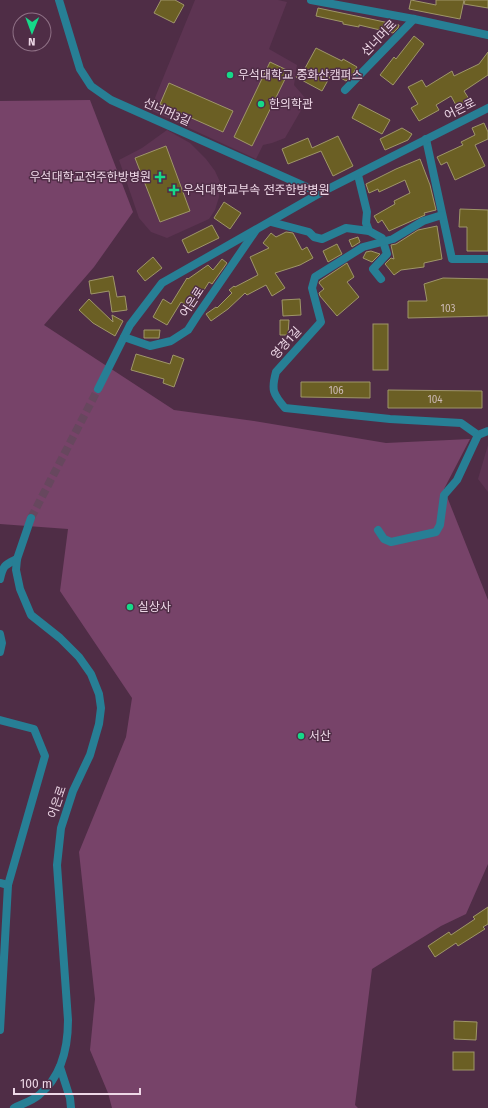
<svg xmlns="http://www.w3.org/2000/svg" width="488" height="1108" viewBox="0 0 488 1108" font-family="'Fira Sans','Noto Sans KR',sans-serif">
  <rect width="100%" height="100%" fill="#4f2d46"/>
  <!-- built -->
  <g fill="#5d3452">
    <path d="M195 0H278L287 2 269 49 297 65 294 85 307 100 285 138 272 143 263 145 256 159 150 110Z"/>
    <path d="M167 130 190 143 206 159 215 171 220 182 219 197 215 210 209 219 167 238 151 232 139 218 119 160 142 148Z"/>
    <path d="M488 445V492L478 479Z"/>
  </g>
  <!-- green -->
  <path fill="#774369" d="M90 100 133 212 94 267 44 325 174 410 254 421 386 443 470 439 444 489 488 600V864L466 914 441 926 372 969 355 1105 358 1108H112L108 1093 90 1050 95 999 79 852 126 737 132 698 60 591 68 529 0 524V101Z"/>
  <!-- building -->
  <g fill="#6b5f24" stroke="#9f9669">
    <path d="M161 0H175L184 5 174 23 154 13Z"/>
    <path d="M411 0 436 5V0H464L460 19 409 9Z"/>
    <path d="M465 0H488V8L464 4Z"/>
    <path d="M318 8 399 25 398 28 393 33 359 25V27L343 24V22L316 16Z"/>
    <path d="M414 36 424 44 393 85 380 75 394 57 396 59Z"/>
    <path d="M316 48 342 61 343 59 357 67 352 75 346 81 332 73 322 91 296 77 301 68 304 70Z"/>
    <path d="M488 52V75L464 91 469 99 457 107 451 96 436 105 439 110 419 121 411 108 418 104 408 87 422 80 426 87 452 71 454 76 479 64Z"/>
    <path d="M270 62 289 71 252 146 234 137Z"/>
    <path d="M169 83 233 111 223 132 160 104Z"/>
    <path d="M359 104 390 120 382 134 352 118Z"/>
    <path d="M484 123 488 132V139L475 145 485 166 455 180 447 162 441 165 437 157 463 145 461 142 475 135 472 128Z"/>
    <path d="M402 128 412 134 408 140 385 150 380 139Z"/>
    <path d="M338 136 353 166 333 176 321 151 288 164 282 149 308 138 312 148Z"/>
    <path d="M166 146 190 211 160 222 135 158Z"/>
    <path d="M420 159 430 185 436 210 424 213 425 215 389 231 382 220 378 223 374 216 395 204 394 201 410 193 405 180 379 192 378 189 369 193 366 184 396 169Z"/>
    <path d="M224 202 241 213 230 229 214 218Z"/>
    <path d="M460 209 488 210V251H467V227H459Z"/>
    <path d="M212 225 219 238 188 253 182 240Z"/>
    <path d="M437 226 442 259 424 263V267L401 270 394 275 385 264 391 258 394 259 391 245 396 244 418 230Z"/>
    <path d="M286 232 293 233 302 250 307 247 313 258 300 265 275 273 285 288 272 296 266 285 247 295 245 293 228 309 211 321 206 314 216 307 217 308 232 293 229 290 234 286 235 287 258 275 250 257 269 248 263 243 271 233 276 237Z"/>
    <path d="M358 237 360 242 352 247 349 240Z"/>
    <path d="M337 244 342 254 328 262 323 251Z"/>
    <path d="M371 251 380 254 372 262 363 258 366 252Z"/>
    <path d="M153 257 162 268 145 281 137 271Z"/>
    <path d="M222 259 227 263 212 284 209 282 192 309 181 302 167 325 153 317 163 299 171 304 187 278 188 279 208 265 213 270Z"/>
    <path d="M347 263 354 277 347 282 359 297 337 316 320 296 319 293 324 289 319 283 320 281Z"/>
    <path d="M113 276 117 297 125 296 127 310 112 312 109 291 91 294 89 281Z"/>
    <path d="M443 278 488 279V316L408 318V301H427L424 284Z"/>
    <path d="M89 299 113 322 112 315 123 321 115 336 93 323 79 310Z"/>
    <path d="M300 299 301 315 283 316 282 300Z"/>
    <path d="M280 320H289L288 335H280Z"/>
    <rect x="373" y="324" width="15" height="46"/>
    <path d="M144 330H160L159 338H144Z"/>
    <path d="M136 354 170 364 173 355 184 359 174 387 163 383 164 379 131 370Z"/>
    <path d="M301 382H370V398L301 397Z"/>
    <path d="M388 390 482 391V408H388Z"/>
    <path d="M488 907V924L483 927 485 929 458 946 456 943 435 957 428 946 449 932 451 935 475 919 473 917Z"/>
    <path d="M454 1021 477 1022 476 1040 454 1039Z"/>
    <rect x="453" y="1052" width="21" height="18"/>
  </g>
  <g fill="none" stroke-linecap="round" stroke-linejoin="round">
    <!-- tertiary-tunnel -->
    <path stroke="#67475e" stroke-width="8" stroke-dasharray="8 4" stroke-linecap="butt" d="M31 518 98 389"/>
    <!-- minor -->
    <g stroke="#277f95" stroke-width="8">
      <path d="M59 0 80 69 91 86 111 100 320 193"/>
      <path d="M311 0 414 19 488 35"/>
      <path d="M345 90 414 19"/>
      <path d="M426 139 452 259H488"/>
      <path d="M358 175 367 212 366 223 369 231 382 238 387 254 373 269 381 279"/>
      <path d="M442 215 423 221 393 239 363 247 315 277 312 288 321 322 276 372C271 390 273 394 285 408L390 419 461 423 478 435 488 431"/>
      <path d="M271 222 309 232 314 237 322 239 346 228 369 231"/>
      <path d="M124 337 150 346 171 341 188 330 197 316 256 230"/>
      <path d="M378 530 384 539 391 542 436 532 440 525 444 495 457 480 478 435"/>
      <path d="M0 579C3 566 4 565 17 559"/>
      <path d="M0 634 2 643 0 652"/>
      <path d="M0 720 34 729 45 756 8 885 0 1030"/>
      <path d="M0 883 8 885"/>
      <path d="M60 1067 70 1098 71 1108"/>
    </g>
    <!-- tertiary -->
    <g stroke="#277f95" stroke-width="8">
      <path d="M98 389 130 325 162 283 320 193 488 108"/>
      <path d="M14 1108C22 1104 32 1101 39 1095 61 1077 68 1048 68 1020L57 865 61 828 73 791 90 755 99 724 101 708 99 694 91 674 79 657 60 638 31 615 20 589 16 570 17 559 31 518"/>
    </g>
  </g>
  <!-- markers -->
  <g fill="#15d989" stroke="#4f2d46" stroke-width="1.5">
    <circle cx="230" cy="75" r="4"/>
    <circle cx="261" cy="104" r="4"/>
    <path d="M158 171h4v4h4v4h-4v4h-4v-4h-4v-4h4z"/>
    <path d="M172 184h4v4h4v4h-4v4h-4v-4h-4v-4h4z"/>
    <circle cx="130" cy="607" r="4"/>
    <circle cx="301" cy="736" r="4"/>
  </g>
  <g text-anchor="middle" stroke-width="3" stroke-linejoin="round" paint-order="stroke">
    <!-- number labels -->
    <g font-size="10" fill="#cdbab6">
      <text x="448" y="312">103</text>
      <text x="336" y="394">106</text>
      <text x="435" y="403">104</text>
    </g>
    <!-- street labels -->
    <g font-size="12" fill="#eed8e7" stroke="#4f2d46">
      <text transform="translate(379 38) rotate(-46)" y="4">선너머로</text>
      <text transform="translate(460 109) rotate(-27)" y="4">어은로</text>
      <text transform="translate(167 112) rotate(24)" y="4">선너머3길</text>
      <text transform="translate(192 302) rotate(-57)" y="4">어은로</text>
      <text transform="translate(286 343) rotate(-48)" y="4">영경1길</text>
      <text transform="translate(57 802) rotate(-71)" y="4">어은로</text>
    </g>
    <!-- poi labels -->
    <g font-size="12" fill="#eed8e7" stroke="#4f2d46" text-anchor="start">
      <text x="238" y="79">우석대학교 중화산캠퍼스</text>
      <text x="269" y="108">한의학관</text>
      <text x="151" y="181" text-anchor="end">우석대학교전주한방병원</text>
      <text x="183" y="194">우석대학교부속 전주한방병원</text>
      <text x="138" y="611">실상사</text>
      <text x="309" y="740">서산</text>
    </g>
  </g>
  <!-- north arrow -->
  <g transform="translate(32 32) rotate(181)"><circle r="19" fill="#4f2d46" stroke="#8f7186"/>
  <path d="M0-3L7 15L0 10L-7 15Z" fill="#15d989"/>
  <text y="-6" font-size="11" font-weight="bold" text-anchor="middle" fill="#eed8e7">N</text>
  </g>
  <!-- scale -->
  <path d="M14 1088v6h126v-6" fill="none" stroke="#eed8e7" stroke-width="2"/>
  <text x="20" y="1088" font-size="12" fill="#eed8e7" stroke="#4f2d46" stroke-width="3" paint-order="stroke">100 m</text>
</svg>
